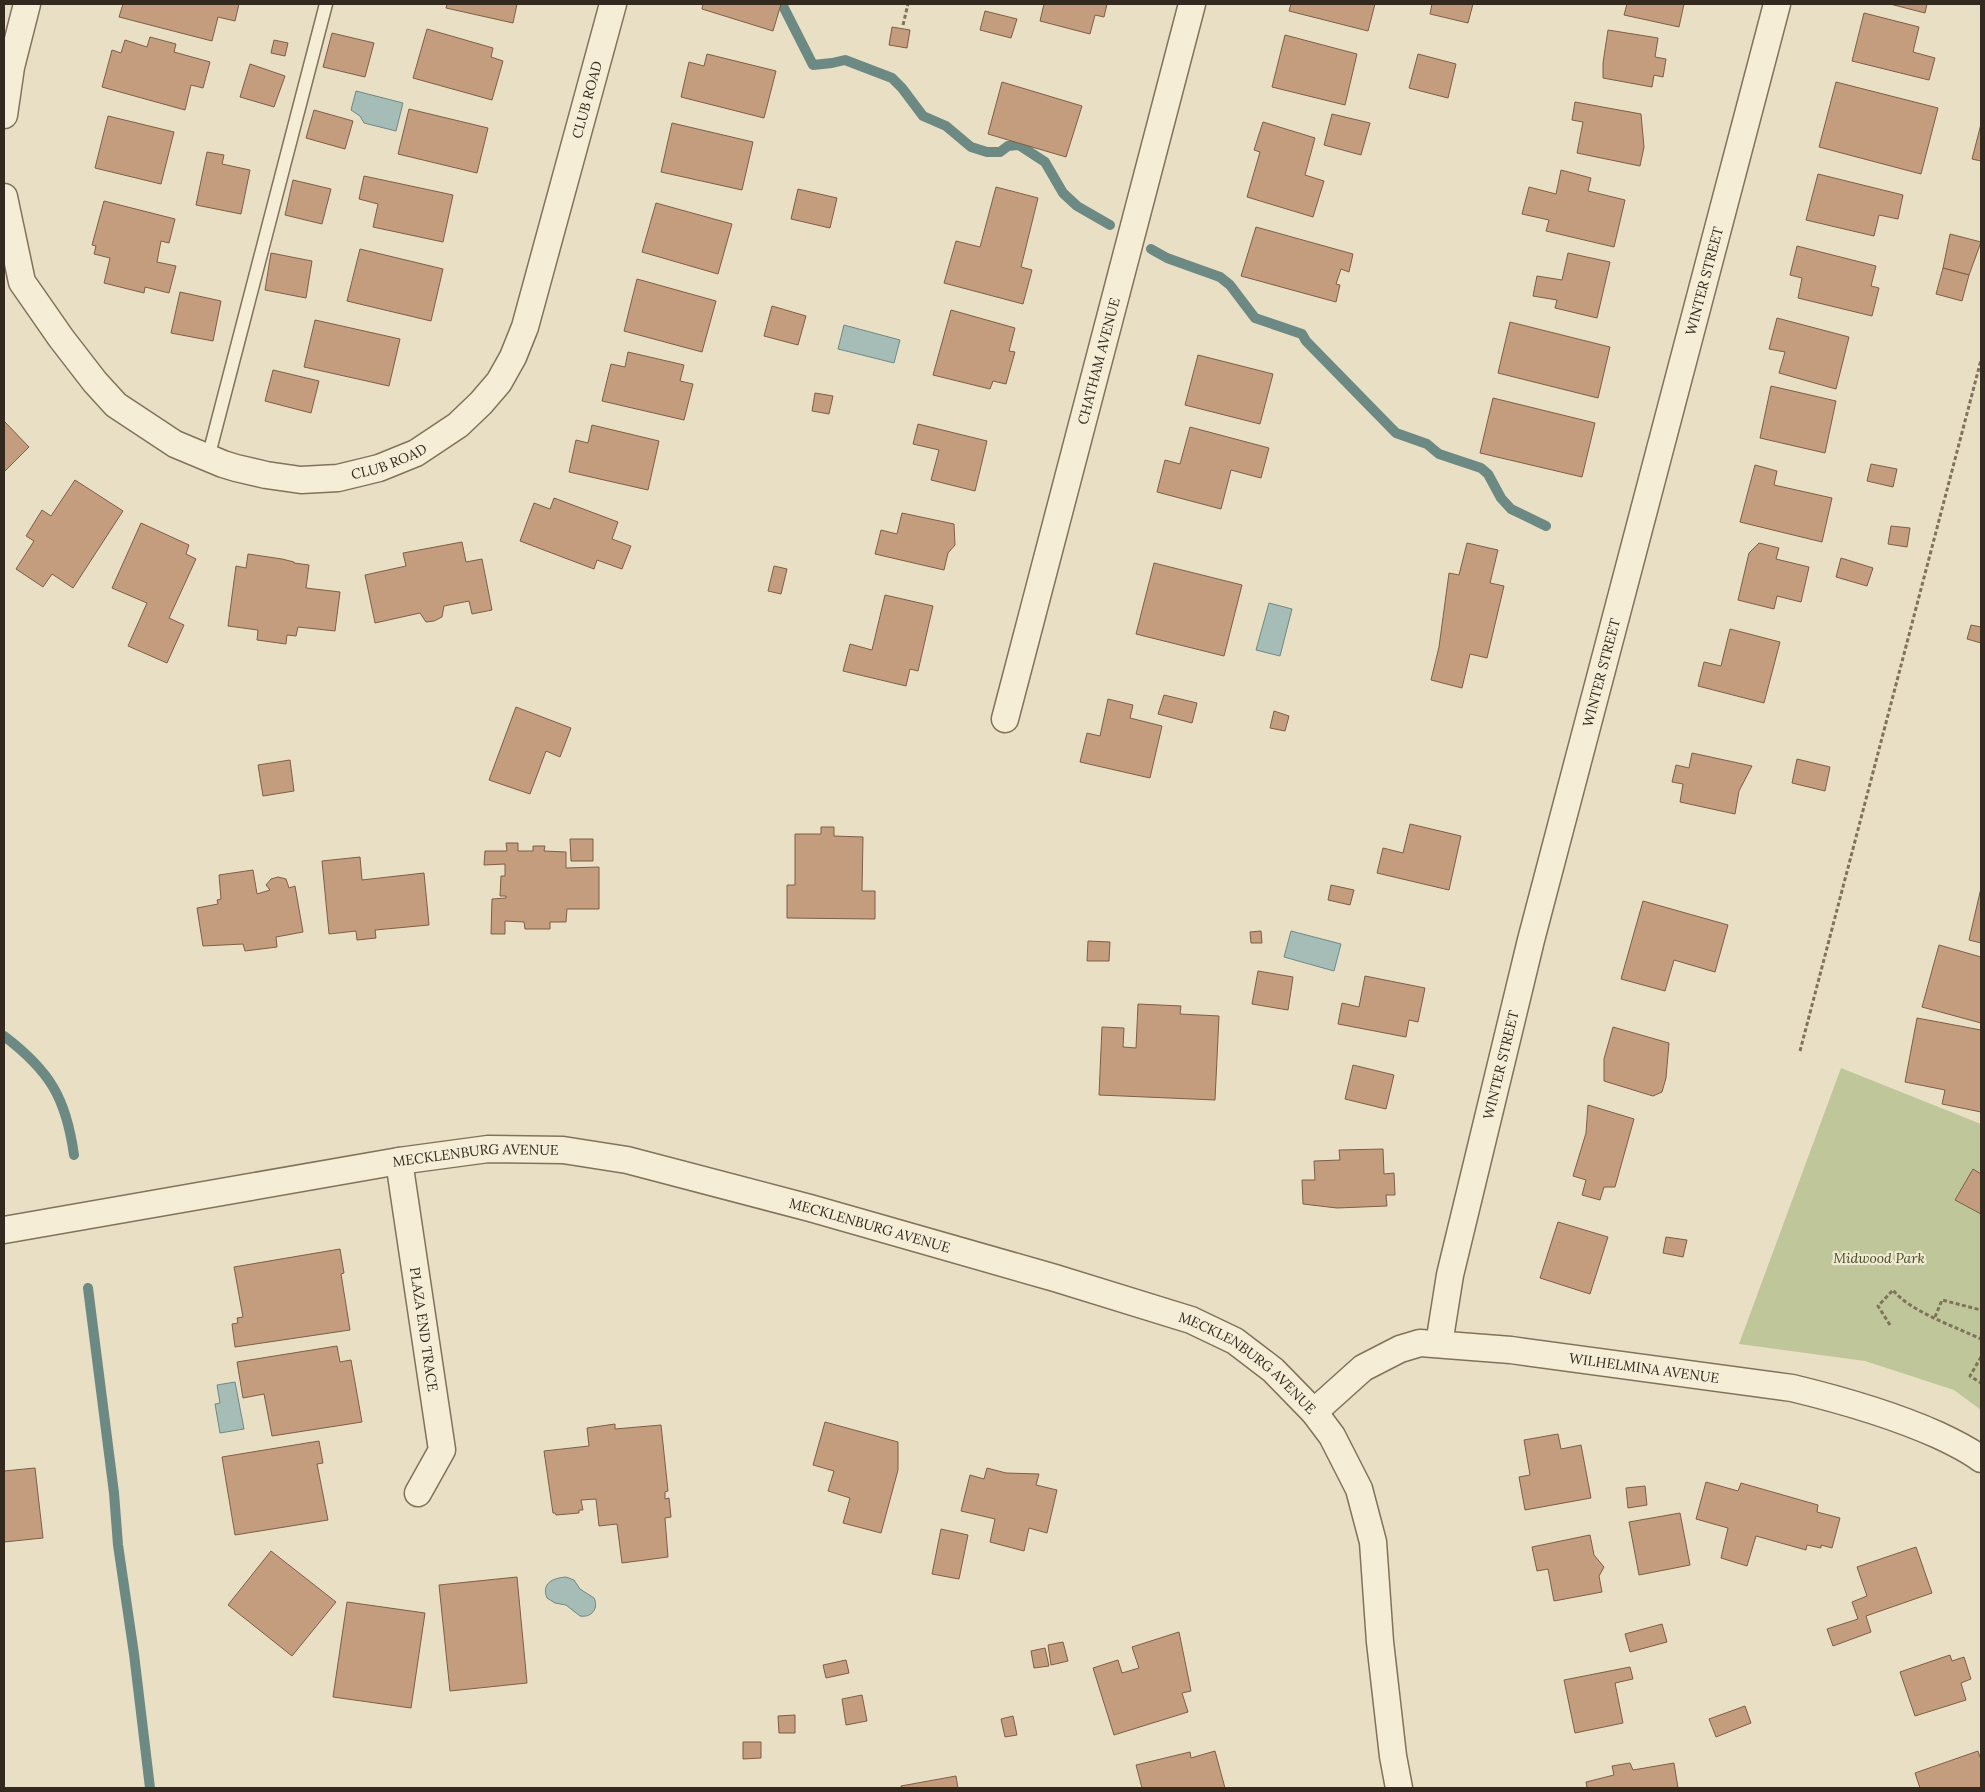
<svg xmlns="http://www.w3.org/2000/svg" width="1985" height="1792" viewBox="0 0 1985 1792" font-family="Lora,serif">
  <rect width="100%" height="100%" fill="#e9dfc4"/>
  <!-- green -->
  <path fill="#bfc699" d="M1841 1068 1981 1124V1410L1954 1390 1865 1361 1739 1344Z"/>
  <!-- water -->
  <g fill="#a5bcb7" stroke="#6d8984">
    <path d="M356 91 403 103 396 131 364 123 360 116 351 110Z"/>
    <path d="M844 325 900 340 894 363 838 349Z"/>
    <path d="M1269 603 1292 609 1280 656 1256 650Z"/>
    <path d="M1291 931 1341 944 1334 971 1284 957Z"/>
    <path d="M235 1382 244 1429 220 1433 215 1404 220 1403 217 1385Z"/>
    <path d="M566 1577 574 1580 580 1589 594 1598C599 1608 592 1618 580 1616L566 1605 555 1603 547 1598C541 1583 553 1578 566 1577Z"/>
  </g>
  <g fill="none" stroke-linecap="round" stroke-linejoin="round">
    <!-- stream -->
    <g stroke="#6d8984" stroke-width="10">
      <path d="M782 4 813 65 832 63 845 60 892 78 902 88 923 116 946 126 971 147 987 152H1000L1008 146 1019 145 1045 162 1063 193 1077 206 1110 225"/>
      <path d="M1151 249 1167 258 1220 277 1230 285 1255 318 1302 334 1306 341 1396 433 1427 444 1439 454 1481 468 1488 474 1501 498 1511 509 1546 526"/>
      <path d="M4 1036C50 1071 66 1098 74 1155"/>
      <path d="M88 1288 114 1493 118 1545 134 1654 150 1788"/>
    </g>
  </g>
  <!-- building -->
  <g fill="#c39d7d" stroke="#7e5e45">
    <path d="M123 4H239L235 21 218 17 212 41 119 17Z"/>
    <path d="M447 4H517L513 23 446 8Z"/>
    <path d="M703 4H781L773 31 702 9Z"/>
    <path d="M1044 4H1107L1104 17 1095 15 1090 34 1040 21Z"/>
    <path d="M1291 4H1375L1368 31 1289 11Z"/>
    <path d="M1432 4H1473L1468 23 1430 14Z"/>
    <path d="M1627 4H1684L1679 27 1624 15Z"/>
    <path d="M1890 4H1927L1925 13Z"/>
    <path d="M985 11 1017 19 1011 38 980 30Z"/>
    <path d="M1864 13 1919 27 1913 52 1935 58 1929 80 1852 61Z"/>
    <path d="M892 27 910 30 907 48 889 45Z"/>
    <path d="M427 29 493 48 491 57 503 61 492 100 413 78Z"/>
    <path d="M1608 30 1658 38 1655 57 1666 59 1663 77 1654 75 1652 87 1603 78V63Z"/>
    <path d="M332 33 374 43 365 77 323 67Z"/>
    <path d="M1285 35 1357 54 1345 105 1272 87Z"/>
    <path d="M150 37 176 44 174 52 210 62 203 88 191 85 185 110 102 87 112 50 121 53 125 40 147 47Z"/>
    <path d="M274 40 288 43 285 56 271 53Z"/>
    <path d="M707 54 776 71 764 118 681 97 689 62 704 66Z"/>
    <path d="M1418 54 1456 64 1448 98 1409 88Z"/>
    <path d="M250 64 285 76 274 107 240 97Z"/>
    <path d="M1002 82 1082 106 1066 157 988 134Z"/>
    <path d="M1836 82 1938 108 1921 174 1819 147Z"/>
    <path d="M1575 102 1641 114 1644 147 1640 166 1577 153 1583 122 1572 120Z"/>
    <path d="M409 109 488 128 477 173 398 154Z"/>
    <path d="M314 110 353 121 345 149 306 138Z"/>
    <path d="M1332 114 1370 123 1361 155 1324 145Z"/>
    <path d="M108 116 174 132 161 184 95 168Z"/>
    <path d="M1263 122 1315 138 1305 175 1324 181 1313 217 1247 197 1260 152 1254 150Z"/>
    <path d="M672 123 753 142 742 190 661 172Z"/>
    <path d="M1981 124V161L1972 159Z"/>
    <path d="M207 152 224 155 222 164 250 170 241 214 196 205Z"/>
    <path d="M1561 170 1591 178 1588 191 1625 200 1614 247 1546 231 1549 220 1522 214 1529 187 1556 194Z"/>
    <path d="M1818 174 1903 195 1898 219 1879 215 1874 236 1806 220Z"/>
    <path d="M364 176 453 195 443 242 373 227 378 204 359 199Z"/>
    <path d="M293 180 331 189 322 224 285 215Z"/>
    <path d="M996 187 1038 198 1021 267 1032 270 1023 304 944 283 956 241 980 247Z"/>
    <path d="M798 189 837 198 830 228 791 219Z"/>
    <path d="M104 201 175 219 169 243 161 241 157 262 176 266 169 293 145 287 144 293 104 283 110 258 94 254 96 246 92 245Z"/>
    <path d="M656 203 732 224 718 274 642 252Z"/>
    <path d="M1256 227 1353 254 1349 272 1341 269 1336 284 1340 285 1336 302 1241 276Z"/>
    <path d="M1950 234 1981 242 1969 275 1943 268Z"/>
    <path d="M1797 246 1876 266 1871 286 1879 288 1872 316 1798 298 1802 278 1790 275Z"/>
    <path d="M360 249 443 269 431 321 347 301Z"/>
    <path d="M271 253 312 261 306 298 265 290Z"/>
    <path d="M1568 253 1610 262 1597 318 1555 308 1557 300 1533 296 1537 276 1562 280Z"/>
    <path d="M1943 268 1969 275 1962 301 1936 294Z"/>
    <path d="M637 279 716 301 702 352 624 331Z"/>
    <path d="M180 292 221 301 213 341 171 333Z"/>
    <path d="M772 306 806 316 798 345 764 336Z"/>
    <path d="M951 310 1015 328 1009 351 1015 352 1006 384 993 381 990 389 933 375Z"/>
    <path d="M1777 318 1849 337 1836 389 1779 373 1785 352 1769 349Z"/>
    <path d="M315 320 400 339 389 386 304 367Z"/>
    <path d="M1510 322 1610 347 1598 398 1498 373Z"/>
    <path d="M628 352 684 365 680 381 693 384 684 420 602 401 611 364 625 367Z"/>
    <path d="M1198 355 1273 374 1260 424 1185 405Z"/>
    <path d="M273 370 319 381 311 413 265 401Z"/>
    <path d="M1771 386 1836 401 1825 453 1760 438Z"/>
    <path d="M815 393 833 396 829 414 812 411Z"/>
    <path d="M1493 398 1595 423 1582 477 1480 453Z"/>
    <path d="M4 421 29 447 4 472Z"/>
    <path d="M918 424 987 441 975 491 931 480 939 450 913 444Z"/>
    <path d="M592 425 659 441 648 490 569 472 576 440 588 443Z"/>
    <path d="M1190 427 1269 448 1261 478 1231 470 1221 509 1157 492 1165 460 1180 464Z"/>
    <path d="M1871 464 1897 469 1893 487 1867 481Z"/>
    <path d="M1755 465 1777 471 1774 485 1832 498 1822 542 1740 522Z"/>
    <path d="M75 480 123 511 73 588 52 574 43 587 16 569 34 541 26 536 42 510 51 516Z"/>
    <path d="M554 498 618 522 612 539 631 546 622 569 597 560 594 569 520 541 534 503 550 509Z"/>
    <path d="M902 513 954 524 955 545 948 553 944 570 875 554 881 530 897 534Z"/>
    <path d="M141 523 189 545 186 554 196 559 169 618 184 625 167 663 128 646 147 603 112 588Z"/>
    <path d="M1891 526 1910 528 1907 547 1888 544Z"/>
    <path d="M462 542 466 562 482 559 492 610 472 614 469 601 444 606 442 617 434 621 426 622 420 613 375 623 365 575 406 566 403 553Z"/>
    <path d="M1467 543 1498 550 1490 583 1504 586 1487 658 1470 654 1462 688 1431 680 1439 647 1449 573 1459 575Z"/>
    <path d="M1759 543 1779 548 1776 559 1809 567 1801 602 1777 596 1774 609 1738 600 1749 553Z"/>
    <path d="M248 554 282 559 294 562V563L309 565 306 588 340 592 335 631 298 627 296 636 287 635 286 644 257 640 258 630 228 626 236 566 246 568Z"/>
    <path d="M1841 558 1873 568 1867 586 1836 577Z"/>
    <path d="M1154 563 1242 585 1224 656 1136 634Z"/>
    <path d="M774 566 787 569 781 594 768 591Z"/>
    <path d="M885 595 933 606 918 671 910 669 906 686 843 671 850 644 872 650Z"/>
    <path d="M1971 625 1981 627V643L1967 639Z"/>
    <path d="M1730 629 1780 642 1764 703 1698 686 1704 662 1721 666Z"/>
    <path d="M1164 695 1197 703 1192 723 1158 714Z"/>
    <path d="M1108 699 1133 705 1130 718 1162 726 1150 778 1080 762 1087 733 1100 736Z"/>
    <path d="M516 707 571 728 560 757 546 751 530 794 489 780Z"/>
    <path d="M1274 711 1289 716 1285 731 1270 728Z"/>
    <path d="M1692 753 1752 766 1739 791 1735 814 1680 802 1683 784 1672 782 1676 765 1689 768Z"/>
    <path d="M1797 759 1830 767 1825 791 1792 783Z"/>
    <path d="M290 760 294 791 263 796 258 765Z"/>
    <path d="M1410 824 1461 836 1449 890 1377 873 1383 848 1403 853Z"/>
    <path d="M821 827H834V836L863 837 862 891H875V919L787 918V885H795V834H821Z"/>
    <path d="M570 839H593V861H571Z"/>
    <path d="M506 843H518V851H533V846H545L544 851 566 852V868L599 867V909H567L566 922H550V929H525L524 922 505 921V934H491L492 899 506 898V896H500L501 876H505V864L484 865 485 851H507Z"/>
    <path d="M360 857 362 880 424 873 429 925 375 930 376 938 357 940 356 931 329 934 322 861Z"/>
    <path d="M253 870 257 894 270 890 266 885 271 879 278 877 286 879 289 888 295 886 303 932 276 937 277 947 245 951 243 944 203 946 197 908 218 904 217 900 221 899 219 875Z"/>
    <path d="M1331 885 1354 890 1350 905 1328 900Z"/>
    <path d="M1981 888V943L1969 940Z"/>
    <path d="M1643 901 1728 925 1715 972 1674 960 1665 991 1621 979Z"/>
    <path d="M1261 931 1262 943H1251L1250 932Z"/>
    <path d="M1088 941 1110 942 1109 961H1087Z"/>
    <path d="M1939 945 1981 957V1023L1922 1007Z"/>
    <path d="M1258 971 1293 977 1288 1010 1252 1004Z"/>
    <path d="M1365 976 1425 988 1418 1022 1409 1020 1406 1037 1338 1024 1342 1003 1359 1007Z"/>
    <path d="M1138 1004 1181 1006 1180 1014 1219 1016 1215 1100 1099 1095 1102 1027 1124 1028 1123 1047 1136 1048Z"/>
    <path d="M1917 1018 1981 1030V1112L1942 1104 1945 1090 1905 1082Z"/>
    <path d="M1613 1027 1669 1043 1666 1078 1662 1092 1653 1096 1604 1081V1059Z"/>
    <path d="M1353 1065 1394 1075 1386 1109 1345 1099Z"/>
    <path d="M1588 1105 1634 1119 1615 1187H1604L1600 1200 1582 1195 1586 1180 1573 1176 1586 1133Z"/>
    <path d="M1383 1149 1384 1174 1394 1173 1395 1195H1386L1387 1206 1337 1208 1303 1204 1302 1180H1315L1314 1161 1340 1160 1339 1150Z"/>
    <path d="M1973 1169 1981 1174V1214L1955 1200Z"/>
    <path d="M1558 1222 1608 1237 1590 1294 1540 1278Z"/>
    <path d="M1666 1237 1687 1240 1683 1257 1663 1253Z"/>
    <path d="M340 1249 344 1273 341 1274 350 1330 235 1347 232 1324 238 1323 237 1318 243 1317 234 1267Z"/>
    <path d="M337 1346 340 1362 351 1360 362 1422 272 1436 264 1394 243 1398 237 1362Z"/>
    <path d="M825 1422 898 1442V1470L881 1533 843 1523 850 1498 828 1491 834 1471 813 1465Z"/>
    <path d="M615 1424V1429L661 1425 668 1491 665 1492V1499L669 1498 671 1517 665 1518 668 1557 622 1563 617 1524 599 1526 596 1499 581 1500 583 1510H579V1513L556 1515 555 1513H553L544 1451 589 1446 587 1428Z"/>
    <path d="M1558 1434 1561 1449 1581 1445 1591 1498 1525 1510 1519 1477 1530 1475 1524 1440Z"/>
    <path d="M319 1441 323 1463 317 1464 328 1520 235 1535 222 1457Z"/>
    <path d="M35 1468 43 1538 4 1542V1471Z"/>
    <path d="M987 1468 1006 1473 1039 1474 1036 1485 1057 1490 1047 1533 1029 1528 1024 1551 990 1542 995 1519 961 1511 970 1475 984 1479Z"/>
    <path d="M1706 1482 1738 1491 1741 1483 1818 1505 1817 1512 1840 1518 1832 1548 1821 1545V1548L1807 1545 1806 1550 1756 1536 1747 1566 1721 1558 1728 1528 1696 1519Z"/>
    <path d="M1645 1486 1647 1505 1628 1508 1626 1488Z"/>
    <path d="M1680 1513 1690 1565 1639 1575 1629 1522Z"/>
    <path d="M941 1529 968 1535 959 1579 932 1574Z"/>
    <path d="M1590 1535 1594 1555 1604 1567 1599 1576 1602 1592 1554 1601 1548 1569 1537 1571 1532 1547Z"/>
    <path d="M1916 1547 1932 1593 1866 1616 1871 1632 1833 1646 1827 1629 1858 1619 1852 1602 1867 1596 1857 1567Z"/>
    <path d="M271 1551 336 1602 292 1656 228 1605Z"/>
    <path d="M517 1577 527 1683 450 1691 439 1585Z"/>
    <path d="M347 1602 425 1613 411 1708 333 1697Z"/>
    <path d="M1662 1624 1667 1642 1630 1652 1625 1634Z"/>
    <path d="M1179 1632 1191 1691 1182 1693 1188 1712 1114 1735 1093 1668 1118 1660 1122 1673 1139 1668 1132 1647Z"/>
    <path d="M1063 1642 1068 1661 1051 1665 1048 1645Z"/>
    <path d="M1045 1648 1049 1666 1034 1668 1031 1651Z"/>
    <path d="M1950 1655 1952 1661 1964 1657 1971 1679 1961 1683 1966 1700 1915 1716 1900 1672Z"/>
    <path d="M846 1660 849 1673 826 1678 823 1665Z"/>
    <path d="M1630 1667 1633 1679 1615 1683 1623 1723 1575 1733 1564 1680Z"/>
    <path d="M862 1695 867 1721 846 1725 842 1699Z"/>
    <path d="M1745 1706 1751 1723 1716 1737 1709 1719Z"/>
    <path d="M795 1715V1733H779L778 1716Z"/>
    <path d="M1013 1716 1017 1735 1005 1737 1001 1719Z"/>
    <path d="M743 1742H761V1758L743 1759Z"/>
    <path d="M1215 1751 1225 1788H1142L1136 1765 1190 1752 1191 1758Z"/>
    <path d="M1978 1751 1981 1760V1788H1920L1915 1773Z"/>
    <path d="M1630 1763 1633 1770 1674 1763 1678 1788H1587L1586 1782 1614 1775 1612 1766Z"/>
    <path d="M956 1776 958 1788H901V1786Z"/>
  </g>
  <g fill="none" stroke-linecap="round" stroke-linejoin="round">
    <!-- service casing -->
    <g stroke="#81725c" stroke-width="15">
      <path id="service" d="M208 458 326 4"/>
    </g>
    <!-- minor casing -->
    <g stroke="#81725c" stroke-width="29">
      <g id="minor">
        <path d="M4 115 11 67 27 4"/>
        <path id="s1" d="M4 197 22 282 61 338 95 382 116 405 175 444 223 464 236 468 266 475 301 480 338 478 379 468 416 453 458 425 481 403 499 382 513 357 525 327 613 4"/>
        <path id="s2" d="M1005 719 1192 4"/>
        <path id="s3" d="M399 1161 442 1450 418 1493"/>
        <path id="s4" d="M4 1230 399 1161 488 1149 563 1150 627 1160 810 1208 1055 1278 1191 1320 1235 1341 1273 1370 1314 1412 1332 1436 1359 1489 1373 1542 1380 1642 1393 1756 1399 1788"/>
        <path id="s5" d="M1439 1344 1450 1275 1531 940 1777 4"/>
        <path id="s6" d="M1314 1412 1363 1368 1400 1349 1420 1343 1511 1350 1792 1388C1842 1400 1891 1414 1938 1435 1953 1442 1968 1449 1981 1459"/>
      </g>
    </g>
    <!-- path -->
    <g stroke="#81725c" stroke-width="3" stroke-dasharray="4 2.5" stroke-linecap="butt">
      <path d="M903 25 908 4"/>
      <path d="M1800 1051 1981 360"/>
      <path d="M1935 1317 1942 1300 1981 1310"/>
      <path d="M1890 1325 1878 1306 1893 1290C1909 1311 1956 1327 1981 1339"/>
      <path d="M1981 1357 1970 1376 1981 1383"/>
    </g>
    <!-- service -->
    <use href="#service" stroke="#f5edd6" stroke-width="12"/>
    <!-- minor -->
    <use href="#minor" stroke="#f5edd6" stroke-width="26"/>
  </g>
  <g text-anchor="middle" stroke-width="4.5" stroke-linejoin="round" paint-order="stroke">
    <!-- street labels -->
    <g font-size="14" fill="#33291f" stroke="#f1ead2">
      <text dy="5" stroke="none"><textPath href="#s1" startOffset="970">CLUB ROAD</textPath></text>
      <text dy="5" stroke="none"><textPath href="#s5" startOffset="1096">WINTER STREET</textPath></text>
      <text dy="5" stroke="none"><textPath href="#s2" startOffset="370">CHATHAM AVENUE</textPath></text>
      <text dy="5" stroke="none"><textPath href="#s1" startOffset="535">CLUB ROAD</textPath></text>
      <text dy="5" stroke="none"><textPath href="#s5" startOffset="691">WINTER STREET</textPath></text>
      <text dy="5" stroke="none"><textPath href="#s5" startOffset="286">WINTER STREET</textPath></text>
      <text dy="5" stroke="none"><textPath href="#s4" startOffset="478">MECKLENBURG AVENUE</textPath></text>
      <text dy="5" stroke="none"><textPath href="#s4" startOffset="882">MECKLENBURG AVENUE</textPath></text>
      <text dy="5" stroke="none"><textPath href="#s3" startOffset="170">PLAZA END TRACE</textPath></text>
      <text dy="5" stroke="none"><textPath href="#s4" startOffset="1288">MECKLENBURG AVENUE</textPath></text>
      <text dy="5" stroke="none"><textPath href="#s6" startOffset="354">WILHELMINA AVENUE</textPath></text>
    </g>
    <!-- park labels -->
    <g font-size="14" font-style="italic" fill="#424d27" stroke="#f1ead2">
      <text x="1879" y="1263">Midwood Park</text>
    </g>
  </g>
  <!-- border -->
  <rect width="1985" height="1792" fill="none" stroke="#33291f" stroke-width="10"/>
</svg>
